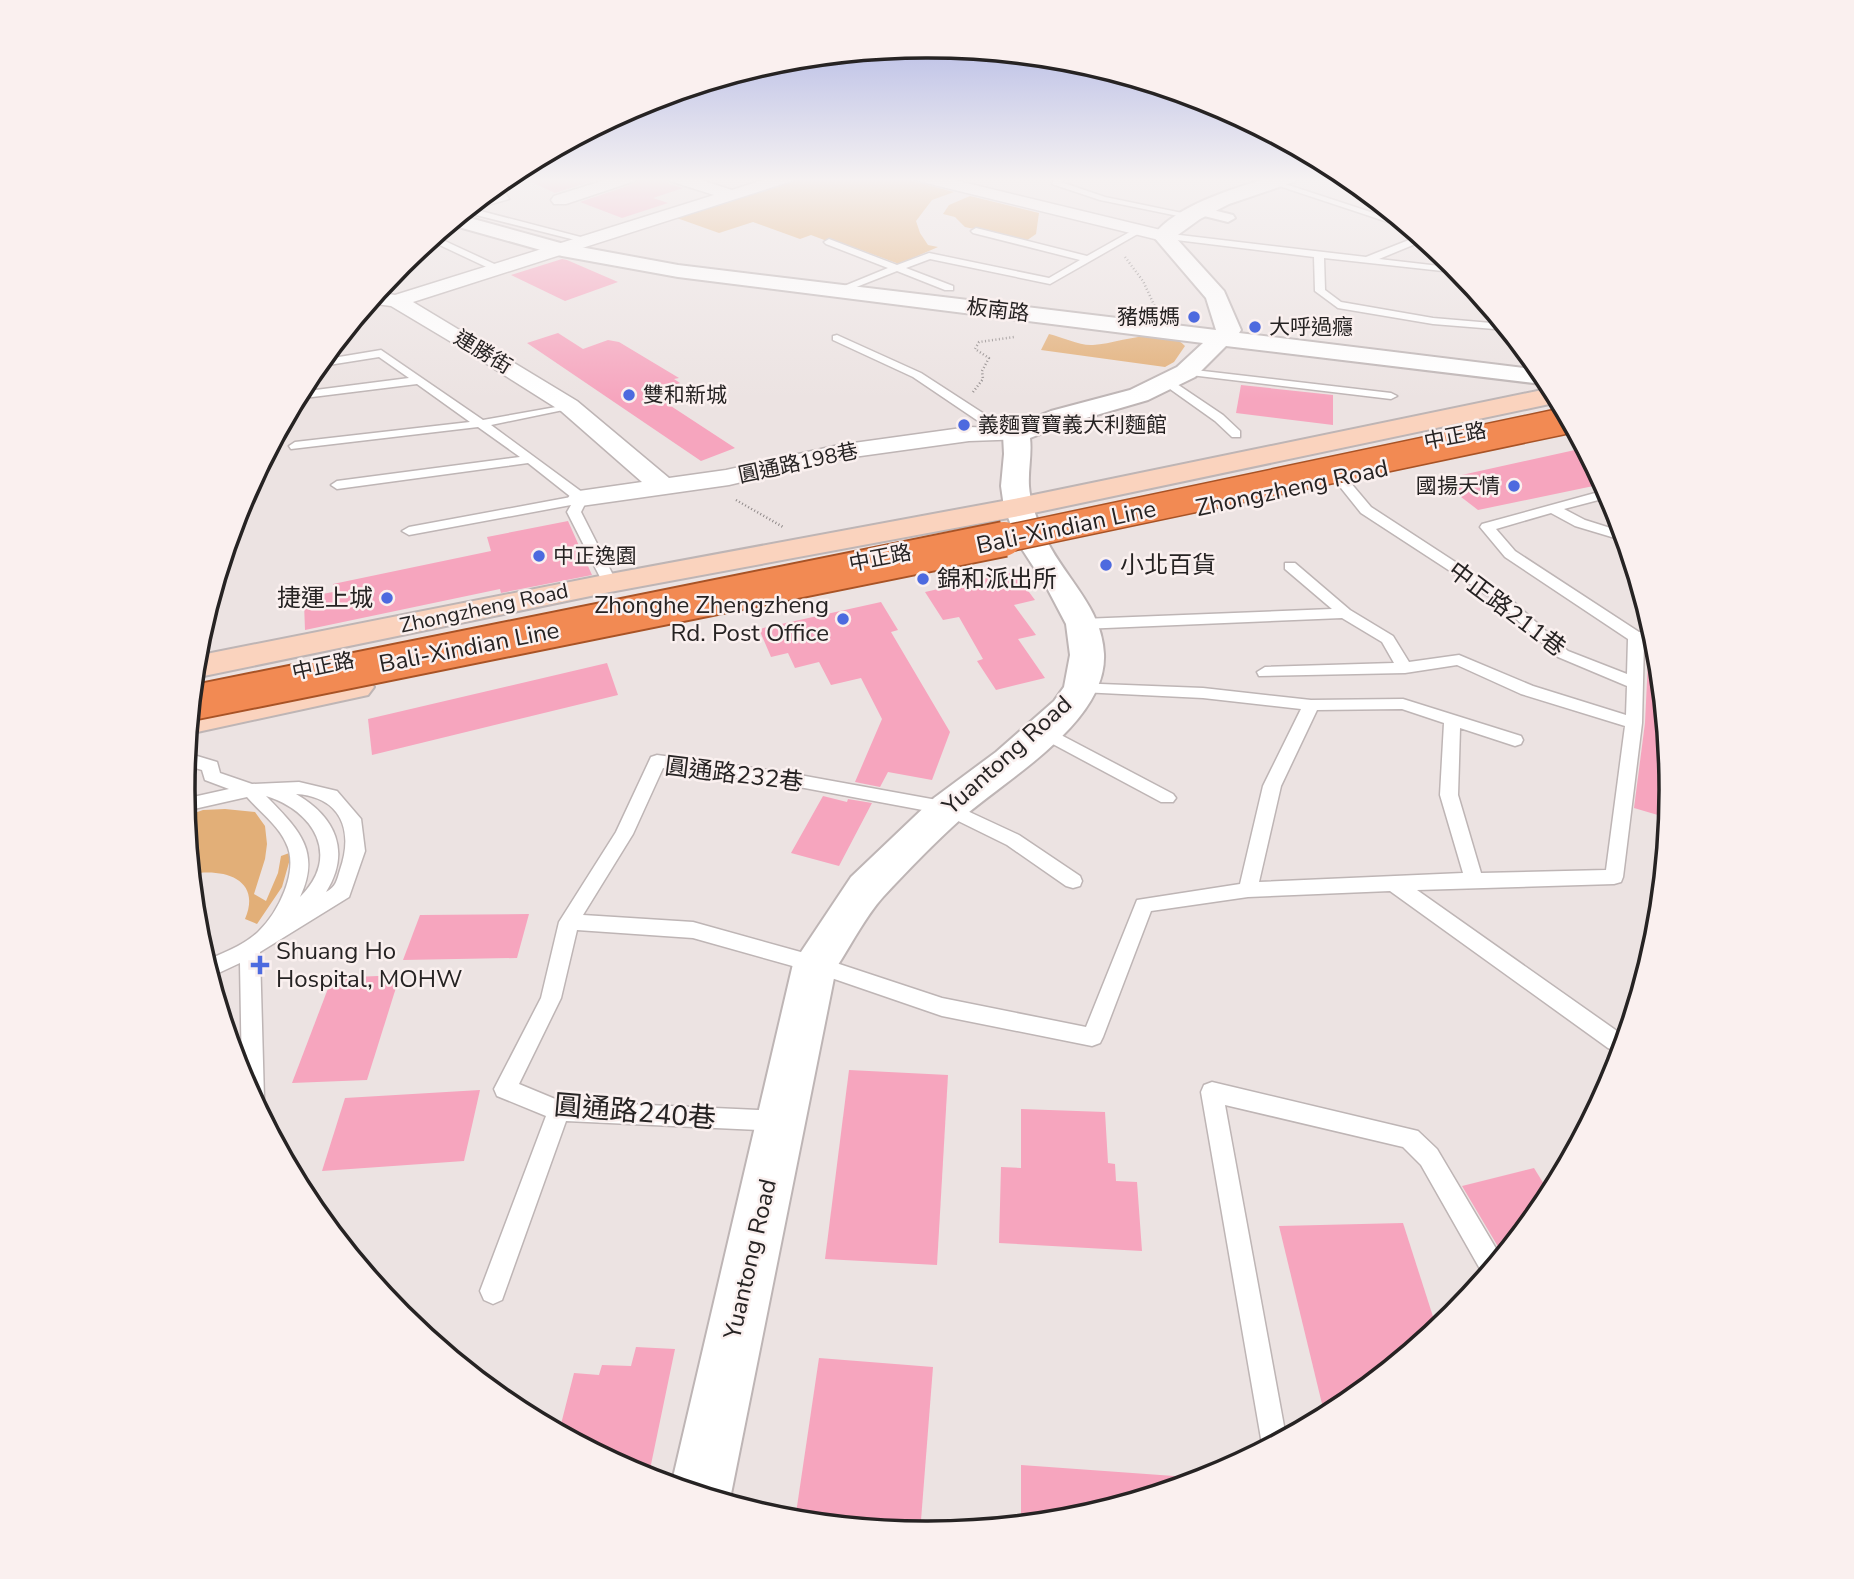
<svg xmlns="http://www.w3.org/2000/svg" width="1854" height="1579" viewBox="0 0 1854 1579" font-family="'Nunito Sans','Noto Sans TC',sans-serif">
  <rect width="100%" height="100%" fill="#ece3e2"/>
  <!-- green -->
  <g fill="#e2af78">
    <path d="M797 178H902L954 192 932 200 916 221 920 233 928 245 938 247 899 264 831 239 827 241 811 235 800 239 753 222 719 233 674 217Z"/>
    <path d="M970 196 1039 213 1036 234 1026 241 965 227 955 217 943 214 949 205Z"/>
    <path d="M1049 334C1062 337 1080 346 1093 345 1119 344 1164 323 1185 346L1174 362 1165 367 1041 350Z"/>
    <path d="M225 809 255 812 265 826 267 844 265 859 254 894 266 901 278 873 281 856 292 852 282 887 257 924 245 919C262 879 224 868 191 874L186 816 203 810Z"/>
  </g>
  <!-- building -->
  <g fill="#f6a5be">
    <path d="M523 178H601L555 193Z"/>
    <path d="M639 178H666L669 184 683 188 653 198 668 203 622 218 580 202 636 183Z"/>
    <path d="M562 259 567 260 618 282 565 301 511 275Z"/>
    <path d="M558 333 583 349 608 340 619 342 679 378 674 379 680 383 651 393 735 448 701 461 527 343Z"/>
    <path d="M1241 385 1333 395V425L1236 413Z"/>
    <path d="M1584 448 1603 484 1478 510 1439 480Z"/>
    <path d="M568 521 592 575 501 593 500 589 305 630 304 603 317 601V595L333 592V584L491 551 487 537Z"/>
    <path d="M1014 572 1035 600 1014 605 1036 635 1018 639 1045 678 996 690 977 661 983 659 959 617 943 620 925 592Z"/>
    <path d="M881 602 898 630 891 632 950 732 932 780 888 772 880 787 855 782 882 719 861 678 831 685 819 662 795 668 788 653 771 657 759 629Z"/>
    <path d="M1648 660H1658L1671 790 1668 818 1634 808 1645 723Z"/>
    <path d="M607 663 618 695 372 755 368 719Z"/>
    <path d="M823 796 847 802 848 799 872 803 839 866 791 853Z"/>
    <path d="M529 914 517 958 403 960 420 915Z"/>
    <path d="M400 975 367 1080 292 1083 332 978Z"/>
    <path d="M849 1070 948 1075 937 1265 825 1259Z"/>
    <path d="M480 1090 464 1161 322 1171 345 1098Z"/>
    <path d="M1021 1109 1105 1112 1108 1163 1115 1164 1116 1181 1137 1182 1142 1251 999 1243 1001 1167 1021 1168Z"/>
    <path d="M1534 1168 1550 1194 1503 1255 1462 1186Z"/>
    <path d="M1403 1223 1437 1329 1340 1408H1323L1279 1226Z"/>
    <path d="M636 1347 675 1349 648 1479 559 1432 574 1373 599 1375 602 1365 631 1366Z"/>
    <path d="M819 1358 933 1367 920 1533 795 1520Z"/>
    <path d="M1021 1465 1202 1478V1480L1072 1519 1021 1524Z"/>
  </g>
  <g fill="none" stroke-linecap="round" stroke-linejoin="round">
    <!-- service casing -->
    <g stroke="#beb5b5" stroke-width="3">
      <g id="service">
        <path d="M1055 178H1066L1061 182 1105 197 1192 215 1188 218 1100 200 1052 184Z"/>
        <path d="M1273 180 1404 223 1412 230 1273 184Z"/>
        <path d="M506 194 509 199 473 209 592 240 587 243 464 212 474 204Z"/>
        <path d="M976 228 1087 256 1135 229 1143 231 1050 284 930 259 906 268 953 286V290H945L897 271 841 293 832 291 888 268 826 244 824 242 829 239 897 265 929 253 1049 278 1080 260 973 233 971 231Z"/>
        <path d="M1163 233 1366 257 1419 236 1425 240 1379 259 1457 268 1461 273 1324 258 1325 290 1341 302 1433 318 1503 324 1507 330 1433 324 1338 308 1315 291 1314 257 1160 238 1158 236Z"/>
        <path d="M434 236 503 268 505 270 497 272 429 240Z"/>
        <path d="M837 335 921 373 995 421 1022 434 1016 438 987 427 913 377 833 340V336Z"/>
        <path d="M381 350 483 420 573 404V408L491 425 586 495 588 498 581 512 617 583 615 586 610 587 603 583 567 512 571 505 409 535 402 531 409 527 571 497 528 463 337 489 331 485 337 481 520 457 478 427 291 449 289 446 295 442 470 422 417 384 296 399 300 392 409 378 379 357 316 367 321 360Z"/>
        <path d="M1186 369 1391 393 1397 396 1391 399 1182 374V370Z"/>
        <path d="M1163 380H1171L1223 415 1240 431V437H1232L1215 421 1163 384Z"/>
        <path d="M1339 474 1344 475 1371 507 1506 595 1568 651 1627 674 1628 639 1505 557 1480 527 1482 524 1606 490 1610 497 1564 509 1585 520 1623 532 1625 541 1575 526 1551 513 1496 529 1515 551 1639 632 1653 631 1655 640 1644 641 1642 723 1623 877 1621 882 1614 884 1417 890 1624 1036 1622 1049 1616 1051 1608 1048 1390 891 1248 897 1151 911 1103 1037 1100 1043 1092 1046 942 1016 814 972 693 938 577 930 561 998 519 1084 560 1101 780 1111 788 1114 791 1121 788 1128 780 1131 566 1121 502 1300 493 1304 484 1300 480 1291 546 1116 497 1096 494 1089 541 998 559 922 616 832 651 757 657 755 783 772 948 802 1019 835 1080 876 1082 881 1080 886 1073 888 1066 886 1007 845 944 814 783 784 663 768 633 834 583 915 693 922 815 956 942 998 1086 1027 1137 900 1240 884 1263 786 1301 709 1203 698 1081 692 1075 691 1073 687 1075 683 1203 688 1311 700 1403 699 1521 736 1523 740 1521 744 1515 746 1460 728 1458 795 1481 873 1606 870 1625 726 1521 694 1457 665 1405 673 1259 676 1257 672 1265 667 1394 663 1382 642 1342 618 1082 629 1075 624 1082 619 1332 609 1285 569V563H1295L1350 610 1393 636 1409 662 1459 655 1533 686 1626 715 1627 686 1558 657 1496 601 1361 513 1333 478ZM1402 709 1444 723 1440 795 1463 873 1259 882 1281 786 1317 710Z"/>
        <path d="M1042 725 1173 794 1176 798 1173 802H1161L1036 735 1034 731 1036 727Z"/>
        <path d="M187 753 217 762 220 773 252 784 299 782 337 791 361 819 365 851 349 897 260 952 264 1099 257 1107 242 1078 240 963 210 977 205 961C223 953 243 946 258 932 278 913 300 870 286 843 278 825 260 812 247 797L185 811 184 799 229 789 205 780 202 770 185 765ZM296 794C341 797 354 830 340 870 337 880 336 887 326 892 351 852 336 817 296 794ZM266 796C315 811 341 857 300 897 322 850 297 828 266 796Z"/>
        <path d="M1212 1082 1418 1131 1437 1149 1501 1257 1484 1276 1421 1165 1403 1147 1225 1105 1286 1437 1263 1450 1201 1092 1204 1085Z"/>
      </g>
    </g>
    <!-- pedestrian casing -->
    <g stroke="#beb5b5" stroke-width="4">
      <path id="pedestrian" d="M1197 206 1233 215 1235 218 1228 222 1192 213V207Z"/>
    </g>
    <!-- minor casing -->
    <g stroke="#beb5b5" stroke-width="3">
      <g id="minor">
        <path d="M611 178H637L635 181 566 204H554L551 200 554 196Z"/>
        <path d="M668 178H695L732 190 768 178H794L792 181 413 302 577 401 669 478 726 470 839 445 969 427 1025 429 1028 434 1025 439 969 441 839 459 729 485 581 506 572 504 568 498 572 492 642 482 561 411 468 352 391 306 369 303 377 292 395 295 714 195 670 181Z"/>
        <path d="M916 178H946L1169 232 1172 236 1163 241 918 181Z"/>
      </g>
    </g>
    <!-- tertiary casing -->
    <g stroke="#beb5b5" stroke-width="4">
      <path id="tertiary" d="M1268 178H1297L1294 182 1229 204 1200 219 1175 237 1224 291 1241 330 1239 333 1540 370 1550 385 1226 346 1195 377 1148 400 1069 423 1030 438C1032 454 1028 470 1029 486 1030 504 1039 525 1047 541 1066 579 1102 608 1104 654 1107 722 1008 778 962 818 935 842 908 870 883 897 865 917 851 945 836 968L731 1494 727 1503 671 1486 793 964 851 877 934 798 996 752 1054 701 1064 687 1070 655 1066 624 1046 586 1018 543 1004 507 1001 486 1004 454 1003 434 1007 428 1051 411 1130 390 1177 367 1203 343 678 277 562 256 448 224 459 215 564 244 678 265 1216 330 1206 298 1153 236C1176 205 1233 189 1268 178Z"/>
    </g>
    <!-- secondary casing -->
    <g stroke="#beb5b5" stroke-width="4">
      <g id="secondary">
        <path d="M1552 388 1559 402 1019 516 610 592 194 678 196 656 610 574 1019 498Z"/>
        <path d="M356 676 368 679 374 687 368 695 188 734 191 710Z"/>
      </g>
    </g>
    <!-- path -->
    <g stroke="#8e8888" stroke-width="2.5" stroke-dasharray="1 2.5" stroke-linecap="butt">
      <path d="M1125 257 1143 281 1156 309"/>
      <path d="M973 392 983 379 982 371 989 358 975 349 979 342 1014 337"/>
      <path d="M736 500 783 527"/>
    </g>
    <!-- service -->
    <use href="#service" fill="#fff" fill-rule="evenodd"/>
    <!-- pedestrian -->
    <use href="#pedestrian" fill="#fff" fill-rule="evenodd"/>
    <!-- minor -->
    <use href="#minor" fill="#fff" fill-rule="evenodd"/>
    <!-- tertiary -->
    <use href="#tertiary" fill="#fff" fill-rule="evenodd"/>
    <!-- secondary -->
    <use href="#secondary" fill="#fad3be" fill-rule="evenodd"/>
    <!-- trunk-bridge-far1 casing -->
    <g stroke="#a85326" stroke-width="29" stroke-linecap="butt">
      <path id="trunk-bridge-far1" d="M996 541 1569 420"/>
    </g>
    <!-- trunk-bridge casing -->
    <g stroke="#a85326" stroke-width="38" stroke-linecap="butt">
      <path id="trunk-bridge" d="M191 703 1004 539"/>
    </g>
    <!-- trunk-bridge-far1 -->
    <use href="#trunk-bridge-far1" stroke="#f28a53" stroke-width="26"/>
    <!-- trunk-bridge -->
    <use href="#trunk-bridge" stroke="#f28a53" stroke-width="34"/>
  </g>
  <!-- sky -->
  <linearGradient id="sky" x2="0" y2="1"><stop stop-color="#aab1e3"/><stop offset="0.45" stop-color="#f6f2f2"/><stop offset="1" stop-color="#f6f2f2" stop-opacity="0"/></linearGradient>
  <rect width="1854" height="399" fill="url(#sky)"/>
  <!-- markers -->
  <g fill="#4d6adf" stroke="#faf0ef" stroke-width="2.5">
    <circle cx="1194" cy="317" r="7"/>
    <circle cx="1255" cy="327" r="7"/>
    <circle cx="629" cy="395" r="7"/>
    <circle cx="964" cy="425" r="7"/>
    <circle cx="1514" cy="486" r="7"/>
    <circle cx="539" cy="556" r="7"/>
    <circle cx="1106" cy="565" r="7"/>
    <circle cx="923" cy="579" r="7"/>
    <circle cx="387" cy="598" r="7"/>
    <circle cx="843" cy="619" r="7"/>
    <path d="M256.5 954.5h7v7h7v7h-7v7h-7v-7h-7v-7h7z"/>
  </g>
  <g text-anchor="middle" stroke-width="5" stroke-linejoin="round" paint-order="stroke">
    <!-- far-street labels -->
    <g font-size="21" fill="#262323" stroke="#faf0ef">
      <text transform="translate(998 310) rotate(7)" y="7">板南路</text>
      <text transform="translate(483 352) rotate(31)" y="7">連勝街</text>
      <text transform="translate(1455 436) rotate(-11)" y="7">中正路</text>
      <text transform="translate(798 463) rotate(-12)" y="7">圓通路198巷</text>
      <text transform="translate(880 558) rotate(-11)" y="7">中正路</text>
      <text transform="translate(484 608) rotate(-12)" y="7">Zhongzheng Road</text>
      <text transform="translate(323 666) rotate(-12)" y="7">中正路</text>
    </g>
    <!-- far-poi labels -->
    <g font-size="21" fill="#262323" stroke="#faf0ef" text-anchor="start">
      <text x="1180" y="324" text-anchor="end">豬媽媽</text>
      <text x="1269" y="334">大呼過癮</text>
      <text x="643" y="402">雙和新城</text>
      <text x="978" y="432">義麵寶寶義大利麵館</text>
      <text x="1500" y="493" text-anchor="end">國揚天情</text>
      <text x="553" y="563">中正逸園</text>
    </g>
    <!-- street labels -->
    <g font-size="24" fill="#262323" stroke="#faf0ef">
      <text transform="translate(1292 488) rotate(-12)" y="8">Zhongzheng Road</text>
      <text transform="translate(1066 527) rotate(-12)" y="8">Bali-Xindian Line</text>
      <text transform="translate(1507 609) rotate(37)" y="8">中正路211巷</text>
      <text transform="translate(469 647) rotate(-11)" y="8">Bali-Xindian Line</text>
      <text transform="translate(1007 755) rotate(-42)" y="8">Yuantong Road</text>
      <text transform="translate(734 774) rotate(7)" y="8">圓通路232巷</text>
      <text transform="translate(750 1259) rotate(-77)" y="8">Yuantong Road</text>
    </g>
    <!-- poi labels -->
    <g font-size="24" fill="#262323" stroke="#faf0ef" text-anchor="start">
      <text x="1120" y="573">小北百貨</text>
      <text x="937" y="587">錦和派出所</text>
      <text x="373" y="606" text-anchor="end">捷運上城</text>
      <text x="829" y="613" text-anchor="end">Zhonghe Zhengzheng<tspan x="829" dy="28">Rd. Post Office</tspan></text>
      <text x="276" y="959">Shuang Ho<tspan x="276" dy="28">Hospital, MOHW</tspan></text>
    </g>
    <!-- near-street labels -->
    <g font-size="28" fill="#262323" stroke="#faf0ef">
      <text transform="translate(635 1111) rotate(5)" y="10">圓通路240巷</text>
    </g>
  </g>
  <!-- crop -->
  <path d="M0 0H1854V1579H0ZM926 58H928A731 731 0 0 1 1659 789V790A731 731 0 0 1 928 1521H926A731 731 0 0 1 195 790V789A731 731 0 0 1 926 58Z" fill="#faf0ef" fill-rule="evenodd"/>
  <path fill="none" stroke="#262323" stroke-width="3.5" d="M926 58H928A731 731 0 0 1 1659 789V790A731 731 0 0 1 928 1521H926A731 731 0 0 1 195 790V789A731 731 0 0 1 926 58Z"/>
</svg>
